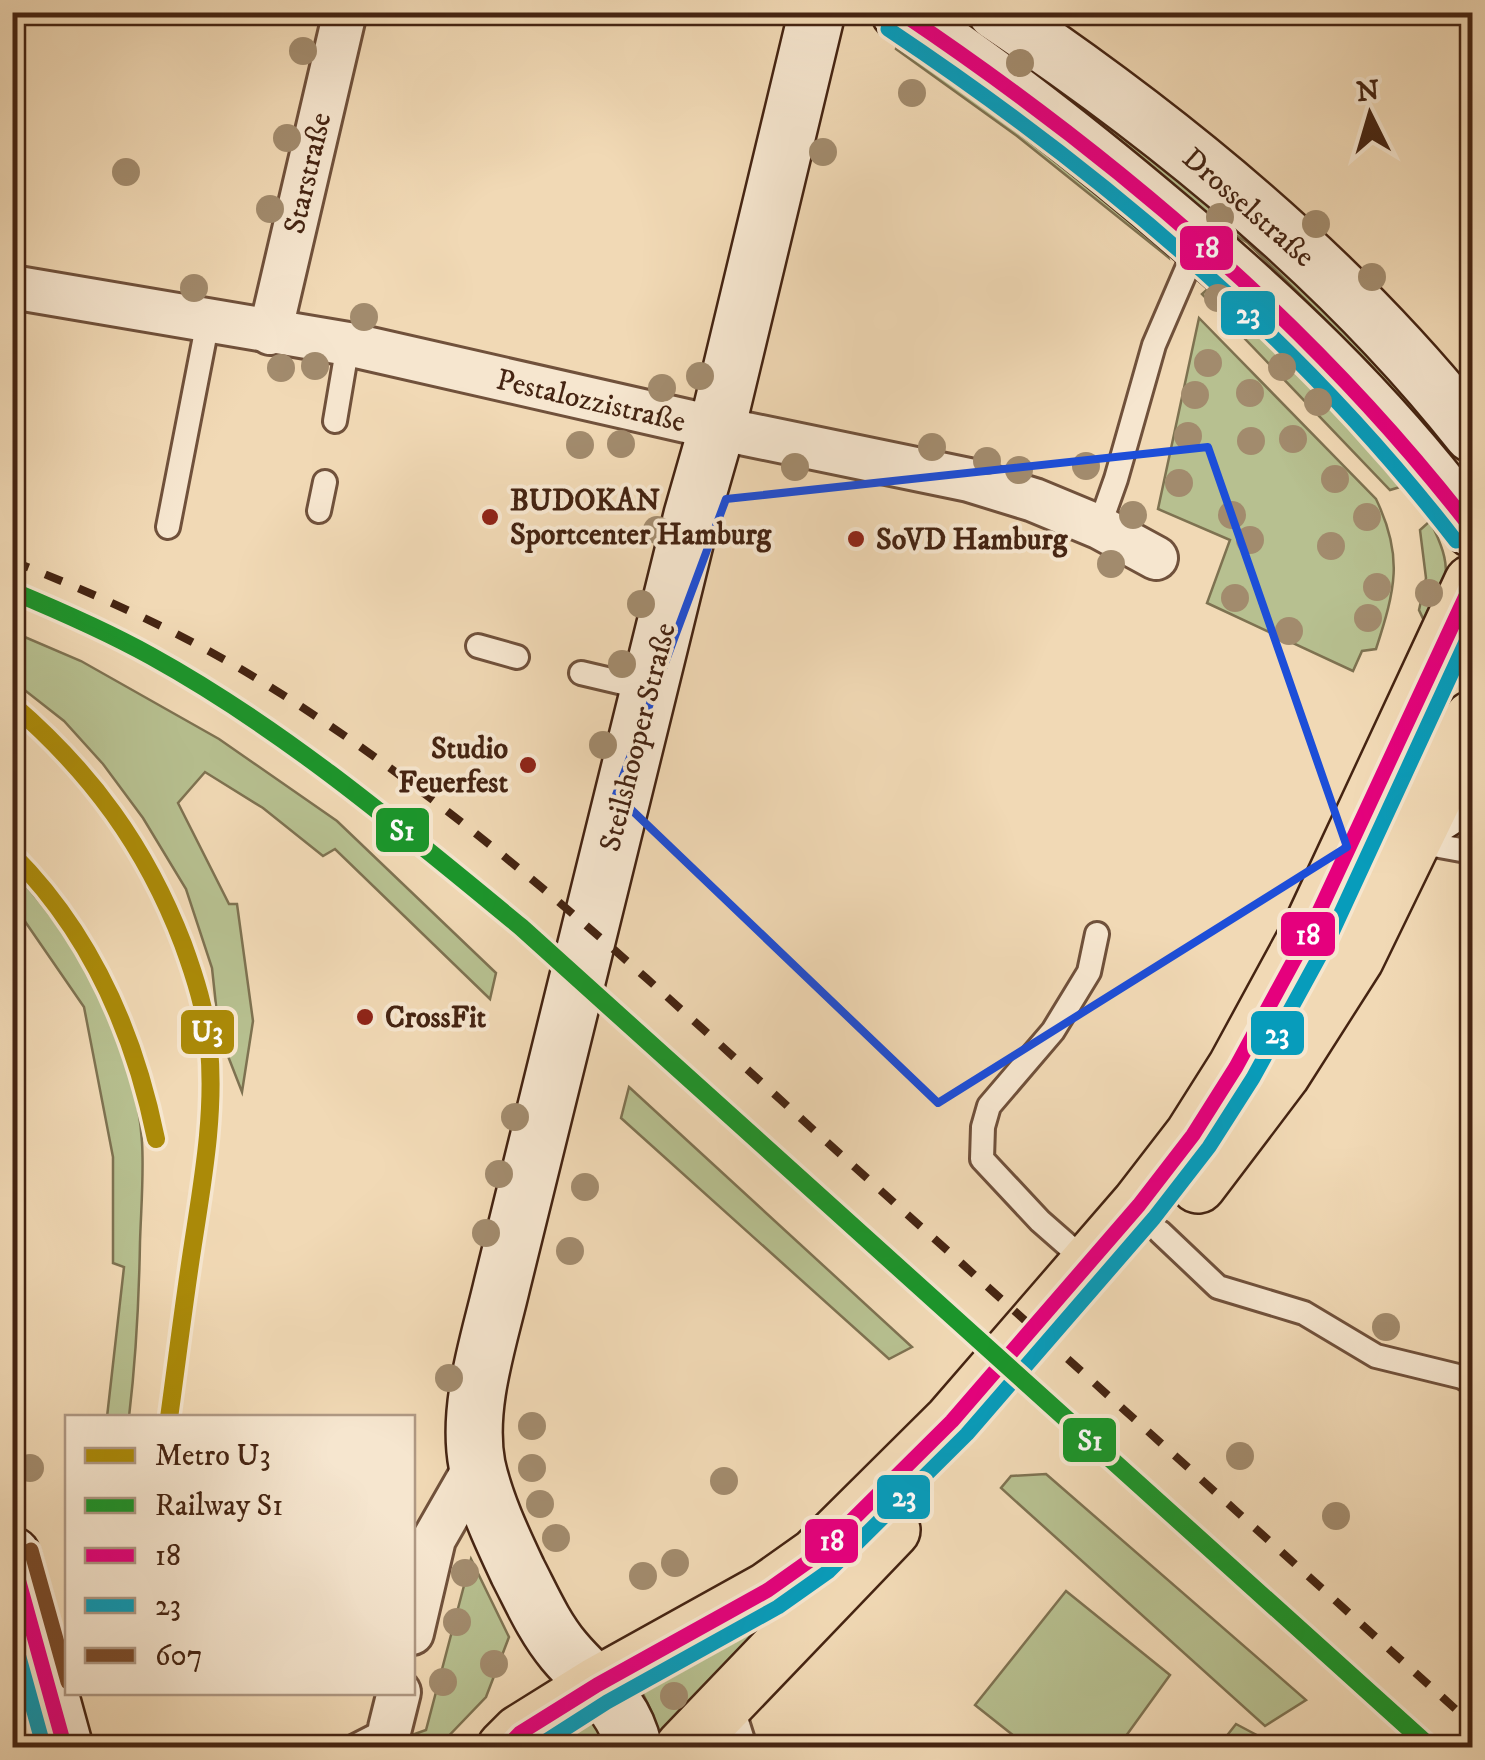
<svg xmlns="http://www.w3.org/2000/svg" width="1485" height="1760" viewBox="0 0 1485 1760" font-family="'IM FELL DW Pica',serif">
  <rect width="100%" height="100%" fill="#f1d9b5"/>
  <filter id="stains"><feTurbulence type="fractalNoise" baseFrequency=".002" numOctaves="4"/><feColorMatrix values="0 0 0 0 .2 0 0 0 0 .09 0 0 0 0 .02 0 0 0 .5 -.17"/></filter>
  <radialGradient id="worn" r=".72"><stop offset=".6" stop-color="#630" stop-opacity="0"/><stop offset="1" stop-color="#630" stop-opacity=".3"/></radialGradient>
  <!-- green -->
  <g fill="#b7c090" stroke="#7e7251" stroke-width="2.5">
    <path d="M933 13H954L1132 136 1245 225 1456 441 1445 450 1368 362 1248 243 1183 201Z"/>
    <path d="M899 38 1162 239 1168 257 1017 136 896 49Z"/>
    <path d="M1210 287 1340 416 1400 487 1390 490 1202 294Z"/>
    <path d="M1199 318 1376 499C1404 557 1395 590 1376 649L1362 651 1353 671 1207 603 1230 540 1158 509Z"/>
    <path d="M1430 521C1454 569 1449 580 1427 627L1419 610 1426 578 1420 530Z"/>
    <path d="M13 632 81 661 219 739 337 821 496 973 490 999 335 849 323 856 263 808 205 772 178 803 229 904H237L253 1021 242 1092 219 1033 212 968 186 889 143 818 103 764 64 721 13 681Z"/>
    <path d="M12 870C81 945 135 1038 142 1142 144 1175 141 1209 140 1242 139 1301 136 1358 129 1417H107L124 1267 113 1263V1157L84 1007 13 904Z"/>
    <path d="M629 1087 912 1347 889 1359 621 1118Z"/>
    <path d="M1046 1474 1306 1700 1265 1726 1001 1488 1011 1476Z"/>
    <path d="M471 1559 509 1637 486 1697 438 1747 375 1748 426 1730Z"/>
    <path d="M1066 1591 1170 1675 1118 1747H1028L975 1705Z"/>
    <path d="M797 1597 657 1742 653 1715 637 1681Z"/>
    <path d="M589 1712 612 1748H536Z"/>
    <path d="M1236 1724 1266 1740 1258 1747H1218Z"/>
  </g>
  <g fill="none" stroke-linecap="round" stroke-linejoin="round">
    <!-- lane casing -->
    <g stroke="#70513b" stroke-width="28">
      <g id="lane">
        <path d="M335 421 348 344"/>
        <path d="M319 511 325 482"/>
        <path d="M168 527 208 321"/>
        <path d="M1099 527 1116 479 1154 345 1198 243"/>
        <path d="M478 646 517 657"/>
        <path d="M581 673 649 689"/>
        <path d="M1412 841 1472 852"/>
        <path d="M1160 1232 1218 1287 1304 1313 1376 1356 1462 1377 1472 1383"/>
        <path d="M1089 1264 1040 1221 982 1159 983 1127 989 1106 1053 1031 1089 972 1097 934"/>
        <path d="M351 1748 390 1728"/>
      </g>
    </g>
    <!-- street casing -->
    <g stroke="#70513b" stroke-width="48">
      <g id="street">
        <path d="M12 287 348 344 717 428 969 480 1034 500 1099 527 1156 558"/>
        <path d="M270 333 345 12"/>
        <path d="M412 1633 434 1539 477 1464"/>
        <path d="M722 1707 735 1748"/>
        <path d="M390 1728 399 1692"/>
      </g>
    </g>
    <!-- secondary casing -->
    <g stroke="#452412" stroke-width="60">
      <g id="secondary">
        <path d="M899 12C986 69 1068 133 1148 200 1267 299 1380 404 1472 529"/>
        <path d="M996 12C1172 130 1341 268 1472 434"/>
        <path d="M1422 823 1472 791"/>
        <path d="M12 1555 65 1748"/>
        <path d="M634 1748C623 1700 593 1686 564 1651 544 1627 532 1599 518 1572 502 1538 485 1502 477 1465 466 1407 489 1341 502 1285L692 515 717 428 817 12"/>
      </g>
    </g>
    <!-- primary casing -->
    <g stroke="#452412" stroke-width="60">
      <g id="primary">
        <path d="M1198 1185 1282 1074 1356 958 1472 719"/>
        <path d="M505 1748 520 1733 597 1685 768 1590 816 1556 952 1421 1139 1205 1193 1135 1236 1067 1311 929 1472 583"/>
        <path d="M683 1748 892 1530"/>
      </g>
    </g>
    <!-- lane -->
    <use href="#lane" stroke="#f6e6cf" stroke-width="22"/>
    <!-- street -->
    <use href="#street" stroke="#f6e6cf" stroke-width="42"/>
    <!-- secondary -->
    <use href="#secondary" stroke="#f6e6cf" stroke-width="55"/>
    <!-- primary -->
    <use href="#primary" stroke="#f1d9b5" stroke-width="55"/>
    <!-- rail -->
    <path stroke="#452412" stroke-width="8" stroke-dasharray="18 18" stroke-linecap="butt" d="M12 561C96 594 183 633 259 680 476 813 661 992 849 1162 1057 1349 1265 1537 1472 1724"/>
    <!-- bus-1 casing -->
    <g stroke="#f6e6cf" stroke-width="22">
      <g id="bus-1">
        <path d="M900 12C1113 155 1315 326 1472 529"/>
        <path d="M12 1557 65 1748"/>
        <path d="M506 1748 520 1733 597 1685 768 1590 816 1556 952 1421 1139 1205 1193 1135 1236 1067 1311 929 1472 583"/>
      </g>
    </g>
    <!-- bus-2 casing -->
    <g stroke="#f6e6cf" stroke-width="22">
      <g id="bus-2">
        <path d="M888 29C1099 170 1300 339 1456 541"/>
        <path d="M12 1632 44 1748"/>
        <path d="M535 1748 607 1702 778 1607 829 1571 967 1434 1154 1218 1209 1147 1253 1078 1329 939 1472 629"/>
      </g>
    </g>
    <!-- bus-3 casing -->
    <g stroke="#f6e6cf" stroke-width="22">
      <path id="bus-3" d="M31 1550 68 1682"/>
    </g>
    <!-- bus-1 -->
    <use href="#bus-1" stroke="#e5007d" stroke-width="15"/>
    <!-- bus-2 -->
    <use href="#bus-2" stroke="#079cbb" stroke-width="15"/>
    <!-- bus-3 -->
    <use href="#bus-3" stroke="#7a4b2a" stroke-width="15"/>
    <!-- rail-1 casing -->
    <g stroke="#f6e6cf" stroke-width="25">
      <path id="rail-1" d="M12 591C60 611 106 631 151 656 285 730 403 830 521 927L1431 1748"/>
    </g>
    <!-- rail-1 -->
    <use href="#rail-1" stroke="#1a962b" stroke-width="18"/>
    <!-- metro-1 casing -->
    <g stroke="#f6e6cf" stroke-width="25">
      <g id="metro-1">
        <path d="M12 704C91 772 146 847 183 944 195 977 206 1011 209 1047 215 1113 203 1179 193 1244 184 1302 177 1360 169 1418"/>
        <path d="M12 854C91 933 134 1031 156 1139"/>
      </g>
    </g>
    <!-- metro-1 -->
    <use href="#metro-1" stroke="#ab8a08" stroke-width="18"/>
  </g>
  <!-- trees -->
  <g fill="#a28b6d">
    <circle cx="303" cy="51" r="14"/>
    <circle cx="1020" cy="63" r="14"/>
    <circle cx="912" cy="93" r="14"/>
    <circle cx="287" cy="138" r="14"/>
    <circle cx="823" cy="152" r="14"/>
    <circle cx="126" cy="172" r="14"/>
    <circle cx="270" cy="209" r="14"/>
    <circle cx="1220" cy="217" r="14"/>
    <circle cx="1316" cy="224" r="14"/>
    <circle cx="1372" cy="277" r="14"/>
    <circle cx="194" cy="288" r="14"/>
    <circle cx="1218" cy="298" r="14"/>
    <circle cx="364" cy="317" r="14"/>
    <circle cx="1208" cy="363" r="14"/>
    <circle cx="315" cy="366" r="14"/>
    <circle cx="1282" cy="367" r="14"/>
    <circle cx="281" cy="368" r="14"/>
    <circle cx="700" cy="376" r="14"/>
    <circle cx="662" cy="388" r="14"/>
    <circle cx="1250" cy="393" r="14"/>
    <circle cx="1195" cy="395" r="14"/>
    <circle cx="1318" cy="402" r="14"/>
    <circle cx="1188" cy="436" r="14"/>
    <circle cx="1293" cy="439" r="14"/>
    <circle cx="1251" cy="441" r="14"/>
    <circle cx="621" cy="444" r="14"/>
    <circle cx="580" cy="445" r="14"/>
    <circle cx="932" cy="447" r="14"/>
    <circle cx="987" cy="461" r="14"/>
    <circle cx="1086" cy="466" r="14"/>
    <circle cx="795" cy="467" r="14"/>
    <circle cx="1019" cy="470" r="14"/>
    <circle cx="1335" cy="479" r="14"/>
    <circle cx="1179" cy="483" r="14"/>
    <circle cx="1133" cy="515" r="14"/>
    <circle cx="1232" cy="515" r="14"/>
    <circle cx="1367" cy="517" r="14"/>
    <circle cx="657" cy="530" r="14"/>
    <circle cx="1250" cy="540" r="14"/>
    <circle cx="1331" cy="546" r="14"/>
    <circle cx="1111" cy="564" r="14"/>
    <circle cx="1377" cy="587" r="14"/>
    <circle cx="1429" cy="593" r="14"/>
    <circle cx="1235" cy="598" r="14"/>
    <circle cx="641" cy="604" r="14"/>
    <circle cx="1368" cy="618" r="14"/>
    <circle cx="1289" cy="631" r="14"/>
    <circle cx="622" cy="664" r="14"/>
    <circle cx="603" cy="745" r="14"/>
    <circle cx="515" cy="1117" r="14"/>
    <circle cx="499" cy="1174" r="14"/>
    <circle cx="585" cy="1187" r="14"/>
    <circle cx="486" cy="1233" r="14"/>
    <circle cx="570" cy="1251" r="14"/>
    <circle cx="1386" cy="1327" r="14"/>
    <circle cx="449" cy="1378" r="14"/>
    <circle cx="532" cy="1426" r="14"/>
    <circle cx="1240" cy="1456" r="14"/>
    <circle cx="30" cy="1468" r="14"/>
    <circle cx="532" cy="1468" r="14"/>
    <circle cx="724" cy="1481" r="14"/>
    <circle cx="540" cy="1504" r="14"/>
    <circle cx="1336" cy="1516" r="14"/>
    <circle cx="556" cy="1538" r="14"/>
    <circle cx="675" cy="1563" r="14"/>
    <circle cx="465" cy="1573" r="14"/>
    <circle cx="643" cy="1576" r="14"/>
    <circle cx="457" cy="1622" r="14"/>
    <circle cx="494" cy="1664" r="14"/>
    <circle cx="443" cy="1682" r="14"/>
    <circle cx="674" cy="1696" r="14"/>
  </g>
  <!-- marked area -->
  <path fill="none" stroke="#1d4ed8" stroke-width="8" stroke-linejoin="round" d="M1208 447 1347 847 938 1103 616 795 726 499Z"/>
  <!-- markers -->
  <g fill="#8f2418" stroke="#f6e6cf" stroke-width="4">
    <circle cx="490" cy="517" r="10"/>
    <circle cx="856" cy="539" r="10"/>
    <circle cx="528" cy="765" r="10"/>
    <circle cx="365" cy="1017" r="10"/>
  </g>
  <g text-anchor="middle" stroke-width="8" stroke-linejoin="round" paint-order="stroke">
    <!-- street labels -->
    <g font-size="30" fill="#452412" stroke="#f6e6cf">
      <text transform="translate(307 173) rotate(-77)" y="10">Starstraße</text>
      <text transform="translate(1249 207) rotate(41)" y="10">Drosselstraße</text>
      <text transform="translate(591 400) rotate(13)" y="10">Pestalozzistraße</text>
      <text transform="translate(637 737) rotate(-76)" y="10">Steilshooper Straße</text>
    </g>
    <!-- poi labels -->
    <g font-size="30" font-weight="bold" fill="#452412" stroke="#f6e6cf" text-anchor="start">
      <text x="510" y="510">BUDOKAN<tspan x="510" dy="34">Sportcenter Hamburg</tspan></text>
      <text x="876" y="549">SoVD Hamburg</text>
      <text x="508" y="758" text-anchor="end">Studio<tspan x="508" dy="34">Feuerfest</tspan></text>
      <text x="385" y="1027">CrossFit</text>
    </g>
  </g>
  <g stroke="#f6e6cf" stroke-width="4">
    <rect x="1178" y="224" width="57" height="48" rx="10" fill="#e5007d"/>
    <rect x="1219" y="289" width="58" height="48" rx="10" fill="#079cbb"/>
    <rect x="374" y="806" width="57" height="48" rx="10" fill="#1a962b"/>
    <rect x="1279" y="910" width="58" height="48" rx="10" fill="#e5007d"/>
    <rect x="179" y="1008" width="57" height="48" rx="10" fill="#ab8a08"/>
    <rect x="1249" y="1009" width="57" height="48" rx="10" fill="#079cbb"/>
    <rect x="1061" y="1416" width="57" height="48" rx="10" fill="#1a962b"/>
    <rect x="875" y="1473" width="57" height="48" rx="10" fill="#079cbb"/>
    <rect x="803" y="1517" width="57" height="48" rx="10" fill="#e5007d"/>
  </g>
  <g font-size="28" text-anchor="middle" font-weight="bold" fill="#fff">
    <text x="1207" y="257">18</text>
    <text x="1248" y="323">23</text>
    <text x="402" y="840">S1</text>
    <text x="1308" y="944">18</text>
    <text x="207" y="1041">U3</text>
    <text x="1277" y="1043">23</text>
    <text x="1090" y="1450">S1</text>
    <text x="904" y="1506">23</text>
    <text x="832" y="1550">18</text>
  </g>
  <!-- margin -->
  <rect width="1485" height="1760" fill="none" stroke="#f1d9b5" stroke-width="50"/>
  <rect x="15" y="15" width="1455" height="1730" fill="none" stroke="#452412" stroke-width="5"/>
  <rect x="25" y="25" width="1435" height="1710" fill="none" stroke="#452412" stroke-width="2.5"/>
  <!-- legend -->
  <rect x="65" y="1415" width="350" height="280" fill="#f6e6cf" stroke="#af9883" stroke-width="2.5"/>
  <rect x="85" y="1448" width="50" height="15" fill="#ab8a08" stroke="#af9883" stroke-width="2.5"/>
  <text x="155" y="1465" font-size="30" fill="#452412">Metro U3</text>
  <rect x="85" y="1498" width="50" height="15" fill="#1a962b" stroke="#af9883" stroke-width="2.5"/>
  <text x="155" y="1515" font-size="30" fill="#452412">Railway S1</text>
  <rect x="85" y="1548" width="50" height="15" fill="#e5007d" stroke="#af9883" stroke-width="2.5"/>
  <text x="155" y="1565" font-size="30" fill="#452412">18</text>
  <rect x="85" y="1598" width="50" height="15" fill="#079cbb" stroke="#af9883" stroke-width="2.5"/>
  <text x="155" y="1615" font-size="30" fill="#452412">23</text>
  <rect x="85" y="1648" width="50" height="15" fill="#7a4b2a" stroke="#af9883" stroke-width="2.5"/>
  <text x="155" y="1665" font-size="30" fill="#452412">607</text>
  <!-- north arrow -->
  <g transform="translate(1370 115) rotate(355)" stroke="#f6e6cf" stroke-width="8" paint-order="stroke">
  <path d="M0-8L18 38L0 25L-18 38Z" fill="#452412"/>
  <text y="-15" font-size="28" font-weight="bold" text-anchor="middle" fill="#452412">N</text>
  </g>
  <rect width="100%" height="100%" filter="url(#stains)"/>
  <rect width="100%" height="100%" fill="url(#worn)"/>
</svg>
